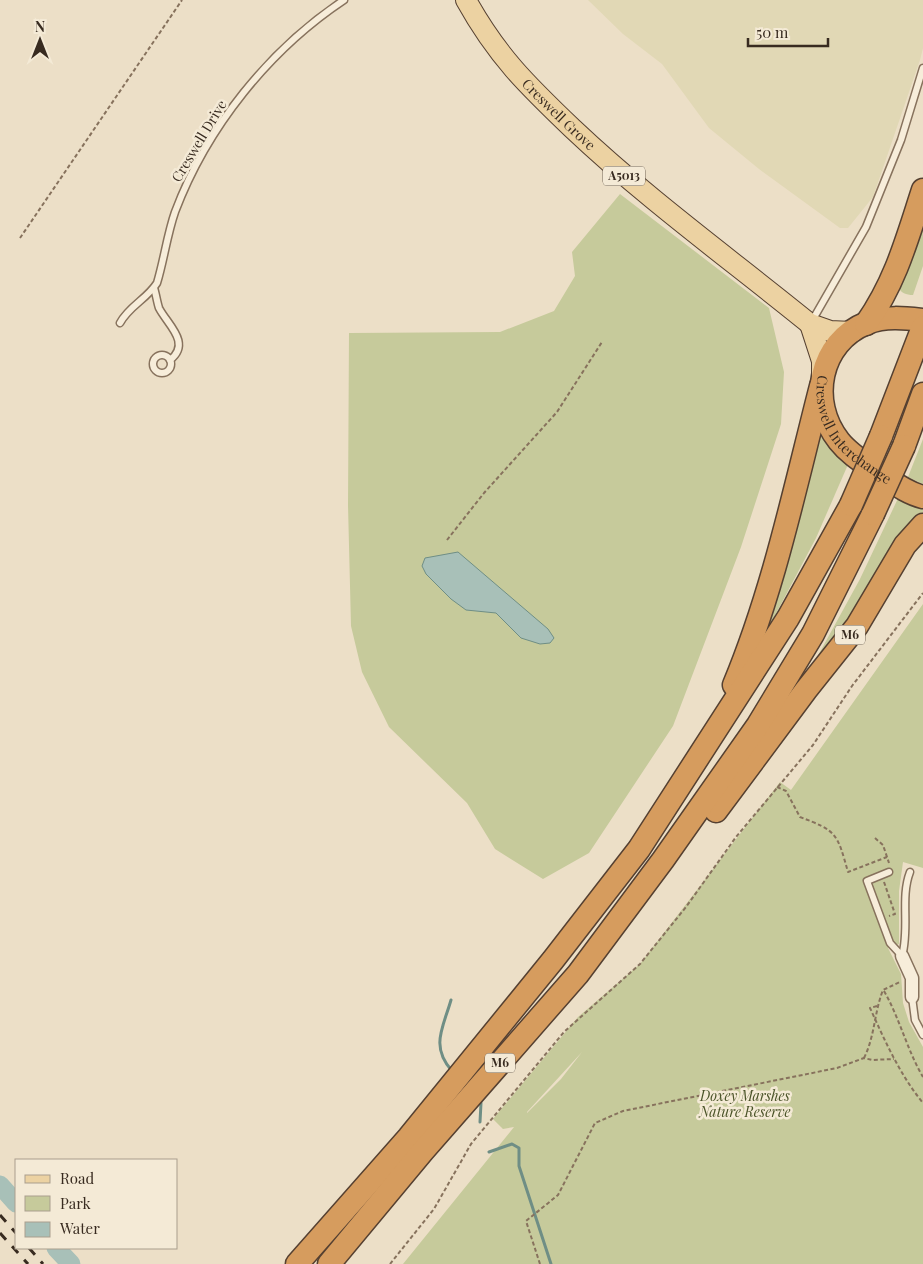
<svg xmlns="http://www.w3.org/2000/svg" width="923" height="1264" viewBox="0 0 923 1264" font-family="'Playfair Display',serif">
  <rect width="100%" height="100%" fill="#ecdfc7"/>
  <!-- farmland -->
  <path fill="#e1d8b5" d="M588 0H923V48L920 60 873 197 848 228H840L759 169 709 128 662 64 623 34Z"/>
  <!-- green -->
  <g fill="#c6ca9b" fill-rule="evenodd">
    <path d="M620 194 769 308 784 372 781 424 741 547 673 726 589 853 543 879 495 849 467 803 389 727 362 672 351 626 348 505 349 333 500 332 554 311 575 276 572 252Z"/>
    <path d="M923 206V266L913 295C906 295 901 293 898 287Z"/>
    <path d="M820 413 853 453 816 538 762 640Z"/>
    <path d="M923 439V484L908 477Z"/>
    <path d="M901 492 923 500V514L880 578 809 672 860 579Z"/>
    <path d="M923 604V868L903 862 899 891V944L888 948 901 974 903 1003 909 1022 923 1047V1264H403L514 1127 503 1129 493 1119 578 1017 640 964 780 782 791 790ZM582 1052 561 1079 527 1113V1112Z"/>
  </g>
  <!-- water -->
  <path fill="#a8c0b8" stroke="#6f8e85" d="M458 552 548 629 554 638 550 643 540 644 521 638 496 613 466 610 451 599 426 574 422 566 425 558Z"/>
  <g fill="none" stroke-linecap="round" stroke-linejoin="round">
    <!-- stream -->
    <g stroke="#6f8e85" stroke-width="3">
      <path d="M451 1000C443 1028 430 1046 452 1071"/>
      <path d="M478 1100 481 1103 480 1122"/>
      <path d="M489 1152 512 1144 519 1148V1166L551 1264"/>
    </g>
    <!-- river -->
    <g stroke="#a8c0b8" stroke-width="19">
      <path d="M0 1185 16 1203"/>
      <path d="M56 1248 71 1264"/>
    </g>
    <!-- lane casing -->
    <g stroke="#87725d" stroke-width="9">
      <g id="lane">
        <path d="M154 288C156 294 157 302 159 308 167 324 192 343 170 360"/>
        <path d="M812 321 866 227 901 140 923 68"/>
        <path d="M120 323C129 306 147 299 157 283 164 260 167 235 175 212 207 127 269 50 344 0"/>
        <circle cx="162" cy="364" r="9"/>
        <path d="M889 872 867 881 890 943 902 956"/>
        <path d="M902 956C910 928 900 898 910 872"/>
        <path d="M912 997 915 1020 923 1035"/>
      </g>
    </g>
    <!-- street casing -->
    <g stroke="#87725d" stroke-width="15">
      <path id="street" d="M902 956 912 978V997"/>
    </g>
    <!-- primary casing -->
    <g stroke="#554031" stroke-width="22">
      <g id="primary">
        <path id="s1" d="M466 0C497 56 527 85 572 128 647 199 730 259 810 324L830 331 852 332"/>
        <path d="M810 324 822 361V376"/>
      </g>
    </g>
    <!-- highway casing -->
    <g stroke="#554031" stroke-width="25">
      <g id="highway">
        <path id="s2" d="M923 320C904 318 885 316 867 323 819 342 808 402 839 441 850 455 866 464 880 474 894 483 907 493 923 497"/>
        <path d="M866 324C896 281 907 239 923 190"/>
        <path d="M881 436 923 327"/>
        <path d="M904 446 923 394"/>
        <path d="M734 685C774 589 795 487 821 386"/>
        <path d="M716 811 806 690 857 626 905 545 923 525"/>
        <path d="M297 1264 409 1137 553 960 639 849 788 618 851 505"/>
        <path d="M329 1264 423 1151 578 974 663 860 758 725 813 634 873 514"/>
      </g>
    </g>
    <!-- path -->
    <g stroke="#87725d" stroke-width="2" stroke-dasharray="4 2.5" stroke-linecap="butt">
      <path d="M20 238 182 0"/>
      <path d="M447 540 484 493 557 412 602 342"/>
      <path d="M777 787 786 791 800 817C837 831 837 833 848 872L887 857"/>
      <path d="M875 838 883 845 889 863"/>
      <path d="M884 882 895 914 889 916"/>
      <path d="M884 991C900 1019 907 1050 923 1077"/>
      <path d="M877 1006 870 1008C885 1041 900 1075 923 1103"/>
      <path d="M864 1058C875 1036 874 1013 883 990L900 982"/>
      <path d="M390 1264 434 1209 471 1144 564 1032 640 964 686 907 736 837 813 745 852 686 923 593"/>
      <path d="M540 1264 526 1221 558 1195 595 1123 623 1111 837 1068 864 1058 872 1060 894 1059"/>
    </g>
    <!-- lane -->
    <use href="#lane" stroke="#f7edda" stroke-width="6"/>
    <!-- street -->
    <use href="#street" stroke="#f7edda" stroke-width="12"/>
    <!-- primary -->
    <use href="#primary" stroke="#ecd2a2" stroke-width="20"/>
    <!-- highway -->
    <use href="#highway" stroke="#d69c5e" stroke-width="22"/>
    <!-- rail -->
    <g stroke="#382b20" stroke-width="3" stroke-dasharray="9 9" stroke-linecap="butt">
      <path d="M0 1215 16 1233"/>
      <path d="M0 1233 28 1264"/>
      <path d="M29 1248 43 1264"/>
    </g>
    <!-- highway-bridge casing -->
    <g stroke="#554031" stroke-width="25" stroke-linecap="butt">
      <g id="highway-bridge">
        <path d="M851 505 881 436"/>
        <path d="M873 514 904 446"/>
      </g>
    </g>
    <!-- highway-bridge -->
    <use href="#highway-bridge" stroke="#d69c5e" stroke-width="22"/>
  </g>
  <g text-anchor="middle" stroke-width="5" stroke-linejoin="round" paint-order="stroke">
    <!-- shield labels -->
    <g fill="#f4ead6" stroke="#706457" stroke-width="1">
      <rect x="603" y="166.5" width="42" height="19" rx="4"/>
      <rect x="835" y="625.5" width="30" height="19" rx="4"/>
      <rect x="485" y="1053.5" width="30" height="19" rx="4"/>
    </g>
    <g font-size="12" font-weight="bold" fill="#382b20">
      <text x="624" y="180">A5013</text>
      <text x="850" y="639">M6</text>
      <text x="500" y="1067">M6</text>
    </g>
    <!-- street labels -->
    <g font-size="14" fill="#382b20" stroke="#f4ead6">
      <text dy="5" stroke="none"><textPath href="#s1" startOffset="148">Creswell Grove</textPath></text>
      <text transform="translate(199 141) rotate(-59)" y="5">Creswell Drive</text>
      <text dy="5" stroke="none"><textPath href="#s2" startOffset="195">Creswell Interchange</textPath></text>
    </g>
    <!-- park labels -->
    <g font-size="14" font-style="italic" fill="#4a5328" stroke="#f4ead6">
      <text x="745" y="1101">Doxey Marshes<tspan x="745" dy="16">Nature Reserve</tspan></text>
    </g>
  </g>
  <!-- legend -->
  <rect x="15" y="1159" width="162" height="90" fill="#f4ead6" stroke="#a99e8d"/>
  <rect x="25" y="1175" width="25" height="8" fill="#ecd2a2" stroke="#a99e8d"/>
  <text x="60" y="1184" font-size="15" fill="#382b20">Road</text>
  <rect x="25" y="1196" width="25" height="15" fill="#c6ca9b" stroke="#a99e8d"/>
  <text x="60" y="1209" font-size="15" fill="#382b20">Park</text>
  <rect x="25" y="1222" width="25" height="15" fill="#a8c0b8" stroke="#a99e8d"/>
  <text x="60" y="1234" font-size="15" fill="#382b20">Water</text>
  <!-- north arrow -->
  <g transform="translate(40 40)" stroke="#f4ead6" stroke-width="4" paint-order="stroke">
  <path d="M0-4L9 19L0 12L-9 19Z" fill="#382b20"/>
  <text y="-8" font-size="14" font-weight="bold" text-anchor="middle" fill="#382b20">N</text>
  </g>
  <!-- scale -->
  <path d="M748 38v8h80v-8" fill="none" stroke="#382b20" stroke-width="2.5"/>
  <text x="756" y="38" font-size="15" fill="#382b20" stroke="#f4ead6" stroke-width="4" paint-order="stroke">50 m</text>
</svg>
